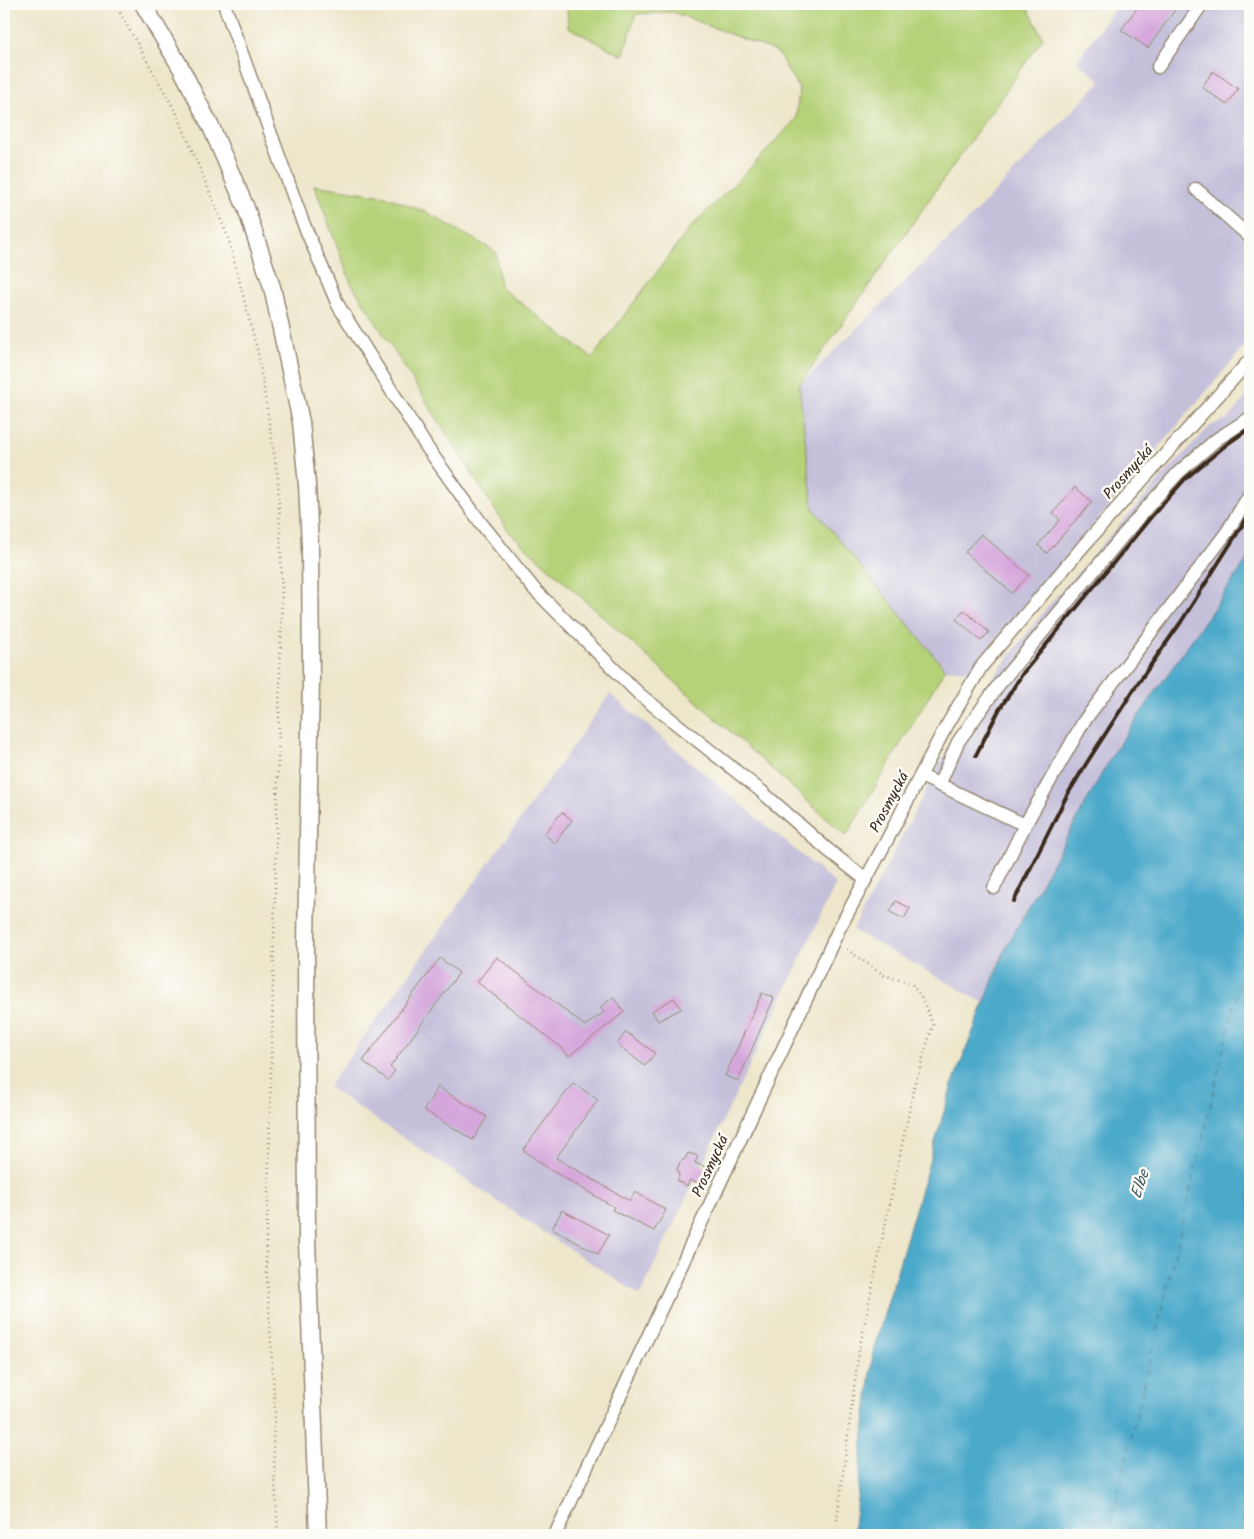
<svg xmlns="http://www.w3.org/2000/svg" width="1254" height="1539" viewBox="0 0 1254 1539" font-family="Kalam,sans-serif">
  <rect width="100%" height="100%" fill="#fdfcf7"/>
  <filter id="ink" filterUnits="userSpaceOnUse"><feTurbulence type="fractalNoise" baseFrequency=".02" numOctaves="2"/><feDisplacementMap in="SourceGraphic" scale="10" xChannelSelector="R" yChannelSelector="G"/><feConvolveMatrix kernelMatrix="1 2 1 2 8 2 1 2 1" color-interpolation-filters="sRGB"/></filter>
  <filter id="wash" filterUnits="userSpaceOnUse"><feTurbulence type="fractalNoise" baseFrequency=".0096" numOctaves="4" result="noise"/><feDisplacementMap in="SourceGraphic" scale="20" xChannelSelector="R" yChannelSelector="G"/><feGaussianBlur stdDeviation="1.12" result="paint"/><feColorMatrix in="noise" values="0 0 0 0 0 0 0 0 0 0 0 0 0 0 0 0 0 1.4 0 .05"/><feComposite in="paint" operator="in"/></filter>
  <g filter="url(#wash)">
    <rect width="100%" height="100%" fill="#ede6ca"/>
    <!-- industrial -->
    <g fill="#c5c0da">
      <path d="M1118 4H1250V340L969 671 945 669 813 508 799 385 966 222 1101 81 1077 61Z"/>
      <path d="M1250 393V556L1005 949 984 1003 853 930 938 767 988 684 1048 606 1163 476 1210 426 1228 419Z"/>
      <path d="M610 694 836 884 640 1295 531 1224 328 1087Z"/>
    </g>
    <!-- green -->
    <path fill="#b6d279" stroke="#787e4c" d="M586 4H1026L1043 38 799 385 813 508 945 669 846 836 509 532 351 283 314 185 385 196 426 212 496 252 500 287 592 358 690 228 756 162 796 119 799 89 777 52 673 12 636 14 623 56 568 27 567 7Z"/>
    <!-- water -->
    <path fill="#4ba9ca" stroke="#436a74" d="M1250 556V1535H853L873 1352 951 1088 1005 949 1115 750Z"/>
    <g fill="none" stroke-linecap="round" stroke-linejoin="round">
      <!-- ferry -->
      <path stroke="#415d63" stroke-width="1" stroke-dasharray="6 5" stroke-linecap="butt" d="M1108 1535 1250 939"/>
    </g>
    <g id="blocks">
      <!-- building -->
      <g fill="#d5a6db">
        <path d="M1140 4H1179L1148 48 1121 30Z"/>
        <path d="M1213 71 1238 89 1227 105 1202 87Z"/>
        <path d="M1075 487 1092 502 1047 553 1038 545 1060 520 1053 513Z"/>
        <path d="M981 534 1029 575 1012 593 965 552Z"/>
        <path d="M964 610 989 632 981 641 956 619Z"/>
        <path d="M562 812 572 820 555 843 544 834Z"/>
        <path d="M896 901 910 908 904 919 890 912Z"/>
        <path d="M497 957 585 1026 604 1012 600 1008 613 997 624 1012 569 1056 562 1048 477 982Z"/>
        <path d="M440 958 459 973 390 1067 395 1071 388 1080 363 1061Z"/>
        <path d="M762 993 774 998 738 1081 725 1076Z"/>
        <path d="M674 998 681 1009 658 1021 652 1011Z"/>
        <path d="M626 1032 655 1053 645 1066 617 1044Z"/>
        <path d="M573 1083 598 1100 556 1158 630 1201 635 1192 666 1210 654 1231 612 1210 614 1207 549 1169 523 1150Z"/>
        <path d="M438 1087 487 1117 473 1140 424 1110Z"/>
        <path d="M688 1153 698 1156 695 1163 706 1167 699 1183 690 1180 687 1186 677 1181 679 1175 677 1169 680 1162 685 1159Z"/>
        <path d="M562 1210 609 1235 598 1254 552 1229Z"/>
      </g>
    </g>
  </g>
  <g filter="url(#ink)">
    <use href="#blocks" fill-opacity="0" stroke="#948874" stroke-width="1"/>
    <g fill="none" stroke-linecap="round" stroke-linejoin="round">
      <!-- minor casing -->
      <g stroke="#948874" stroke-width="15">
        <g id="minor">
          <path d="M224 4 302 220 338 305 426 446 481 523 534 589 639 694 761 791 828 850 865 879"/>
          <path d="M1158 67 1202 4"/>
          <path d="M1196 189 1250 237"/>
          <path d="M921 776 1025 825"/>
          <path d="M939 785 958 742 1000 683 1142 513 1178 473 1217 439 1250 418"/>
          <path d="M994 888 1025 825 1084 721 1227 532 1250 494"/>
          <path d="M555 1535 839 929 887 840 942 734 981 667 1085 544 1250 360"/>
        </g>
      </g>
      <!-- major casing -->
      <g stroke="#948874" stroke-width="19">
        <path id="major" d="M143 4 181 68 212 129 246 208 272 287 301 422 307 485 310 545 311 680 306 941 307 1240 318 1535"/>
      </g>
      <!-- path -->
      <g stroke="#948874" stroke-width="2.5" stroke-dasharray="1 4" stroke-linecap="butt">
        <path d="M115 4 178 116 228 237 258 353 278 478 282 585 268 1202 266 1237V1260L275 1410 273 1441 278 1535"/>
        <path d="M835 1535 859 1350 915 1083 933 1025 922 998 912 984 884 975 846 949V947"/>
      </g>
      <!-- minor -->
      <use href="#minor" stroke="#fff" stroke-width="12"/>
      <!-- major -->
      <use href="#major" stroke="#fff" stroke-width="16"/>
      <!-- rail -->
      <g stroke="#3b2a1e" stroke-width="4">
        <path d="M976 755 999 710 1023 673 1151 517 1185 479 1227 444 1250 428"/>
        <path d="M1014 901 1066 797 1086 764 1138 683 1181 622 1250 513"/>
      </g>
    </g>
  </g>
  <g text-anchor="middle" stroke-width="5" stroke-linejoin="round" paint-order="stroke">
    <!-- street labels -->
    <g font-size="15" fill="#3b2a1e" stroke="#fdfcf7">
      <text transform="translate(1128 472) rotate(-48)" y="5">Prosmycká</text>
      <text transform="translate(889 802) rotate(-62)" y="5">Prosmycká</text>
      <text transform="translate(710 1166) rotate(-65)" y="5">Prosmycká</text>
    </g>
    <!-- water labels -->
    <g font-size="16" font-style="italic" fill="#415d63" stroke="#fdfcf7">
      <text transform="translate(1139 1184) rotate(-72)" y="6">Elbe</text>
    </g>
  </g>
  <!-- margin -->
  <rect width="1254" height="1539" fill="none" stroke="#fdfcf7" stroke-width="20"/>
</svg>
